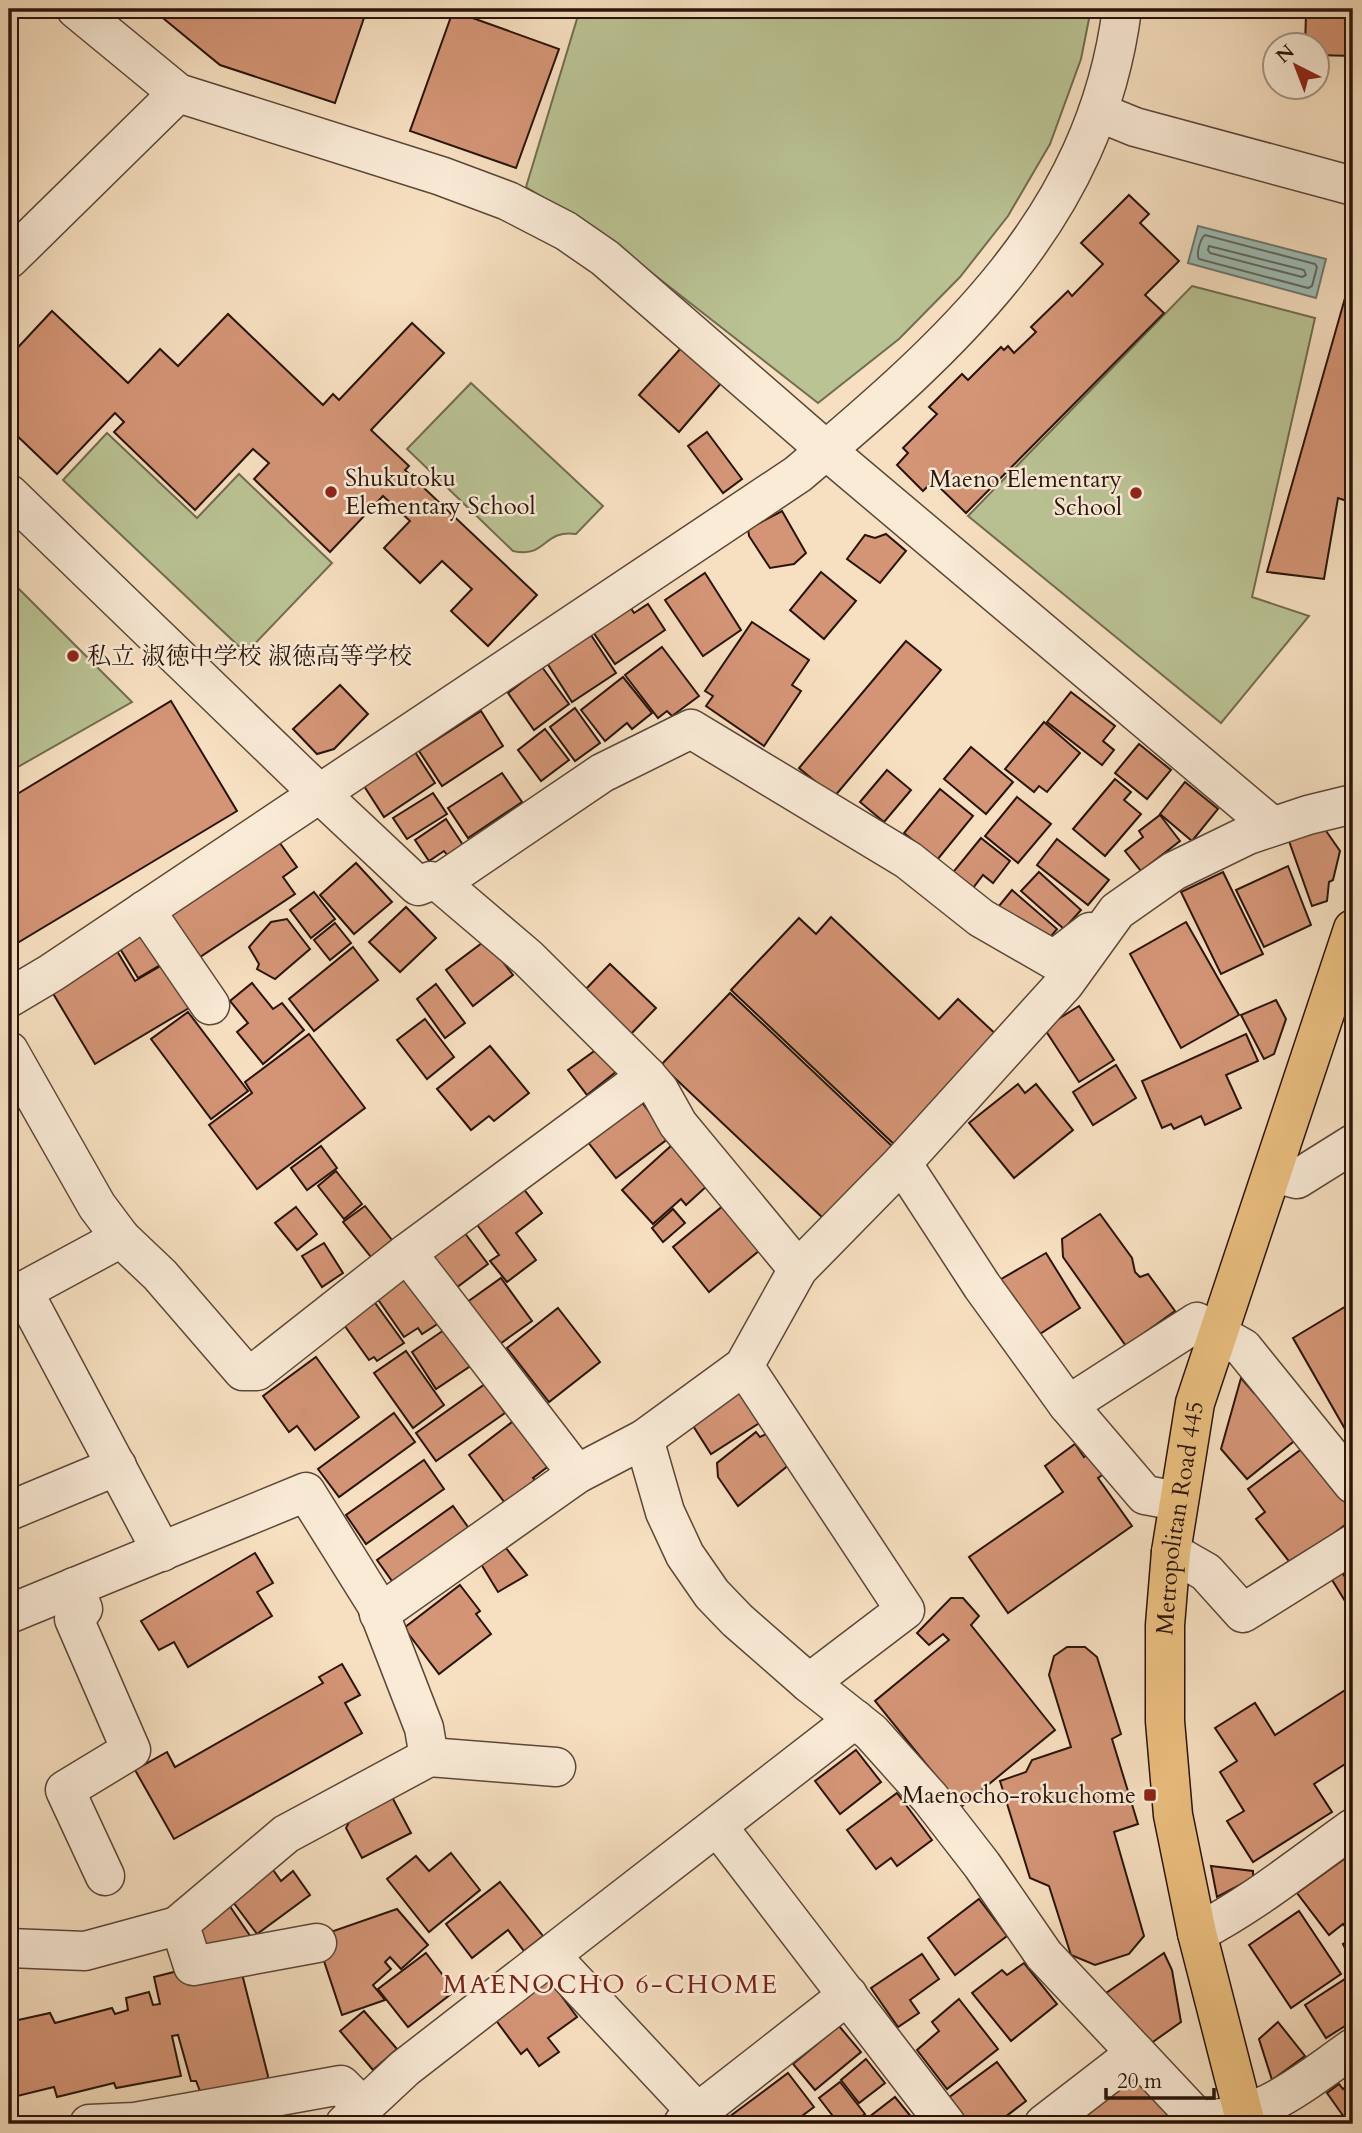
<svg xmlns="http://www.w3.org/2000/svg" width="1362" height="2133" viewBox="0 0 1362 2133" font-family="Cardo,'Noto Serif JP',serif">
  <rect width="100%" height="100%" fill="#f7e0c1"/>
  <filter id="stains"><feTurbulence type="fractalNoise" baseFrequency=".00286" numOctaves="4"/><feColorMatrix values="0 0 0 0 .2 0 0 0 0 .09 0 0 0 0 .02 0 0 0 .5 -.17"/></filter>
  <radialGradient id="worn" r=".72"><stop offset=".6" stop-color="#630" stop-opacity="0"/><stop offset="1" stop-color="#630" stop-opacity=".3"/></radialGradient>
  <!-- green -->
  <g fill="#bac394" stroke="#726c50" stroke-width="2">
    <path d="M580 9H1091L1081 59 1050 144 1008 216 960 277 899 339 818 403 602 234 526 187Z"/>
    <path d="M1192 286 1315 318 1252 597 1309 616 1221 723 968 516Z"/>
    <path d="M471 383 603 506 576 534C543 529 546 559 513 551L407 449Z"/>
    <path d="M107 433 197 518 239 474 332 563 246 653 63 480Z"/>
    <path d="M9 579 132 702 9 772Z"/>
  </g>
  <!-- water -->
  <path fill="#9dbdb5" stroke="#6f7971" stroke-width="2" d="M1198 226 1326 259 1316 298 1188 263Z"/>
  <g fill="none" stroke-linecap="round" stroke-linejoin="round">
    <!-- shore -->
    <g stroke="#636860" stroke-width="2">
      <path d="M1205 235 1315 264 1317 267 1312 286 1308 288 1199 259C1196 254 1200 239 1205 235Z"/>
      <path d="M1209 246 1304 270 1306 275 1302 277 1210 253 1208 250Z"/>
    </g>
  </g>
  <!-- building -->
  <g fill="#d49576" stroke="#29140b" stroke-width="2">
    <path d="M152 9H367L335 103 220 65Z"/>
    <path d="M1331 9H1353V56L1316 55V46H1305L1306 14H1333Z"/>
    <path d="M453 11 559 49 516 168 410 131Z"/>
    <path d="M1129 195 1149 214 1140 223 1179 261 1145 295 1164 313 966 513 933 481 923 491 897 465 908 453 903 448 937 414 929 407 962 374 968 380 1001 347 1004 350 1008 346 1014 353 1036 332 1031 327 1068 291 1072 296 1103 264 1081 243Z"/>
    <path d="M1353 270V503L1338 498 1324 579 1267 572Z"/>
    <path d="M52 311 128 383 160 349 178 366 228 314 323 405 333 394 339 400 412 323 444 353 371 430 409 466 405 470 537 595 488 646 451 611 472 589 442 561 420 583 384 548 410 521 383 496 330 552 254 479 269 463 253 449 195 510 114 432 124 422 115 413 57 474 9 428V357Z"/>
    <path d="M682 347 722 382 679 432 639 395Z"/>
    <path d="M707 432 742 479 723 493 688 446Z"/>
    <path d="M782 511 806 553 794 564 770 568 749 536 748 529Z"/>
    <path d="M886 534 906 551 880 583 847 559 865 535 875 538Z"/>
    <path d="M821 572 856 601 824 639 790 610Z"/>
    <path d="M705 573 741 630 703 656 665 600Z"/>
    <path d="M648 604 665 630 615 664 593 632 630 607 634 613Z"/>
    <path d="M752 622 809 660 792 685 801 691 764 746 706 706 713 696 705 691Z"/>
    <path d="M591 635 616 673 572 702 547 663Z"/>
    <path d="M906 641 941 670 834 797 799 768Z"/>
    <path d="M662 647 699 696 672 716 667 711 658 718 625 675Z"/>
    <path d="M542 667 569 704 534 730 508 693Z"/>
    <path d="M623 677 652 713 632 729 627 723 605 741 581 710Z"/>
    <path d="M340 685 368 714 334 749 317 754 293 729Z"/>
    <path d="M1071 692 1115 726 1103 741 1114 750 1102 765 1047 722Z"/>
    <path d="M171 701 237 811 9 948V799Z"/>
    <path d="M575 708 600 743 575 761 550 727Z"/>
    <path d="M481 711 503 746 442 786 419 751Z"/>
    <path d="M1044 722 1080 753 1047 792 1039 786 1034 792 1005 769Z"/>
    <path d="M545 729 569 760 541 781 518 750Z"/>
    <path d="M1139 744 1171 770 1147 799 1115 773Z"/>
    <path d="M971 747 1013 782 986 814 944 779Z"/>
    <path d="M415 752 435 783 384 817 364 786Z"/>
    <path d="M887 770 911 790 884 822 860 802Z"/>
    <path d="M502 773 522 802 468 838 448 808Z"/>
    <path d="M1115 779 1131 792 1124 800 1141 814 1105 856 1073 829Z"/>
    <path d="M1185 782 1218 809 1192 841 1160 814Z"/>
    <path d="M940 789 973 816 937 860 904 833Z"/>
    <path d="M433 793 447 814 407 839 393 818Z"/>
    <path d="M1017 797 1051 824 1018 863 985 836Z"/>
    <path d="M1160 815 1180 841 1141 871 1125 851 1143 837 1139 831Z"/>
    <path d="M446 819 463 845 448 856 444 851 429 861 415 840Z"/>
    <path d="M1324 828 1340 851 1333 880 1329 882 1327 901 1312 906 1289 841Z"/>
    <path d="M981 838 1010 861 993 883 983 875 970 892 950 876Z"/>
    <path d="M277 839 297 867 283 877 295 894 200 957 169 912Z"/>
    <path d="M1057 839 1109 880 1088 905 1037 865Z"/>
    <path d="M356 863 392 902 354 934 320 895Z"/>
    <path d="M1288 866 1311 925 1264 947 1236 890Z"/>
    <path d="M1039 872 1081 910 1064 929 1021 891Z"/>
    <path d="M1223 872 1263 954 1221 974 1181 892Z"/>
    <path d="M1012 890 1057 929 1043 946 994 912Z"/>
    <path d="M314 892 335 919 311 938 290 910Z"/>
    <path d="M406 907 436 938 400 972 369 942Z"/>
    <path d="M831 917 939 1019 958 999 1000 1038 897 1147 731 990 799 918 816 934Z"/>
    <path d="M287 919 310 949 275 979 257 969 259 964 249 947 271 922Z"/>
    <path d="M1186 922 1239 1015 1181 1048 1130 954Z"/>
    <path d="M335 923 351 943 330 960 314 940Z"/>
    <path d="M148 930 167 961 138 978 119 947Z"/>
    <path d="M486 940 513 975 473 1006 446 970Z"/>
    <path d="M353 947 378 980 314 1031 289 999Z"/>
    <path d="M117 951 135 981 164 964 189 1008 95 1064 51 990Z"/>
    <path d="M610 964 656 1008 629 1036 583 992Z"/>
    <path d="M252 983 273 1009 282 1003 304 1030 263 1064 237 1032 248 1023 230 1001Z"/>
    <path d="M436 984 465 1023 445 1038 417 999Z"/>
    <path d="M730 993 894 1148 825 1220 661 1065Z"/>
    <path d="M1276 1000 1286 1019 1274 1054 1264 1059 1241 1015Z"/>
    <path d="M1079 1006 1114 1060 1079 1082 1044 1028Z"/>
    <path d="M188 1012 248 1091 211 1119 151 1039Z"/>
    <path d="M425 1019 454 1057 427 1079 397 1040Z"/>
    <path d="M309 1034 365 1108 257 1189 209 1125 252 1093 245 1082Z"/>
    <path d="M1246 1034 1258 1061 1226 1075 1241 1108 1205 1125 1201 1116 1174 1129 1171 1124 1162 1128 1142 1081Z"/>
    <path d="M490 1046 529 1093 494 1121 489 1116 471 1130 437 1089Z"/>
    <path d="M600 1047 617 1071 587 1095 568 1070Z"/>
    <path d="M1116 1065 1136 1098 1093 1125 1073 1092Z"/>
    <path d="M1018 1084 1025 1093 1036 1084 1073 1130 1014 1178 969 1123Z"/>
    <path d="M637 1096 669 1138 616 1178 584 1137Z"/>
    <path d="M672 1145 708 1185 686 1205 681 1199 653 1224 622 1190Z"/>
    <path d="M321 1146 337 1168 307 1190 291 1168Z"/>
    <path d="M336 1171 362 1204 344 1219 318 1186Z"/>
    <path d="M520 1184 542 1213 516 1233 536 1260 507 1282 490 1261 499 1255 473 1219Z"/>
    <path d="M724 1205 760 1250 709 1292 673 1247Z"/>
    <path d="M365 1206 392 1240 371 1257 343 1222Z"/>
    <path d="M296 1207 317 1234 297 1250 275 1223Z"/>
    <path d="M673 1209 685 1223 663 1242 652 1228Z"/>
    <path d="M1100 1214 1132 1258 1135 1272 1140 1277 1148 1274 1175 1311 1126 1346 1063 1257 1062 1239Z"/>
    <path d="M464 1232 488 1264 456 1288 432 1256Z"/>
    <path d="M324 1243 343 1273 322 1287 302 1256Z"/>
    <path d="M1046 1253 1080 1308 1032 1339 996 1282Z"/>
    <path d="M410 1275 442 1321 422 1334 418 1328 404 1337 377 1298Z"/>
    <path d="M501 1278 532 1321 497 1346 466 1303Z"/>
    <path d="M373 1300 404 1343 377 1361 374 1357 369 1360 342 1322Z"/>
    <path d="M1353 1302V1443L1293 1338Z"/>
    <path d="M558 1308 600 1362 549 1402 507 1348Z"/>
    <path d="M444 1330 475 1363 436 1389 412 1352Z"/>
    <path d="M406 1351 444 1405 413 1428 374 1373Z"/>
    <path d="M316 1357 359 1417 315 1450 297 1426 289 1432 263 1396Z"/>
    <path d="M1241 1378 1254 1393 1259 1387 1298 1438 1247 1479 1221 1449Z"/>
    <path d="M485 1384 505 1413 436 1461 416 1433Z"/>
    <path d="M740 1389 761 1422 711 1454 690 1421Z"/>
    <path d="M394 1413 415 1442 339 1497 318 1469Z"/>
    <path d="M516 1419 550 1465 533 1478 538 1484 508 1507 469 1455Z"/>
    <path d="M756 1432 760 1437 768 1433 790 1464 738 1506 718 1477 717 1463Z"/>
    <path d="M1075 1444 1084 1457 1091 1452 1105 1473 1098 1478 1132 1526 1008 1613 969 1557 1063 1492 1045 1466Z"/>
    <path d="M1307 1445 1353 1507V1519L1292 1565 1256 1519 1265 1512 1248 1489Z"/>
    <path d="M424 1460 444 1489 366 1544 346 1515Z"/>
    <path d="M453 1506 473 1534 397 1588 377 1560Z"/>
    <path d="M506 1548 527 1575 498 1592 481 1564Z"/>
    <path d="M255 1553 273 1583 257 1592 272 1616 188 1667 174 1642 159 1650 141 1621Z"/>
    <path d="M1337 1564 1353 1590V1614L1326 1570Z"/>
    <path d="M460 1585 480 1611 476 1614 491 1634 439 1674 404 1628Z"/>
    <path d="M951 1598H963L979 1616 971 1625 1055 1730 961 1807 875 1701 949 1640 943 1634 929 1645 917 1633Z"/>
    <path d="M1067 1647H1085L1097 1657 1121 1734 1112 1739 1138 1824 1114 1832 1144 1936 1129 1954 1095 1965 1071 1955 1049 1886 1030 1878 1000 1781 1026 1772 1032 1760 1071 1747 1049 1675 1054 1656Z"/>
    <path d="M342 1664 360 1695 345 1703 362 1733 174 1839 135 1770 167 1752 175 1767 323 1683 319 1677Z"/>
    <path d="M1353 1685V1759L1314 1784 1332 1812 1253 1862 1227 1821 1244 1811 1220 1772 1237 1761 1215 1728 1255 1703 1275 1735Z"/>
    <path d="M856 1750 881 1782 840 1814 815 1781Z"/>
    <path d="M897 1793 932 1840 897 1866 891 1858 876 1869 847 1830Z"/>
    <path d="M392 1797 411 1833 362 1858 346 1828 353 1815Z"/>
    <path d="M451 1853 480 1890 429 1932 387 1879 416 1856 429 1871Z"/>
    <path d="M1351 1854 1353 1857V1930L1350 1933 1343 1924 1329 1935 1297 1893Z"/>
    <path d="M1211 1866 1253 1871V1878L1217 1897Z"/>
    <path d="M271 1867 281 1881 293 1871 310 1895 257 1934 230 1898Z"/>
    <path d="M500 1882 543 1936 524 1951 508 1930 472 1958 446 1924Z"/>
    <path d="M979 1899 1007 1936 955 1975 928 1938Z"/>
    <path d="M229 1905 255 1943 197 1952 186 1933Z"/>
    <path d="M397 1909 428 1945 401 1969 390 1957 385 1962 391 1969 373 1985 385 2000 342 2015 316 1937Z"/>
    <path d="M1299 1911 1341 1974 1291 2008 1249 1945Z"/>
    <path d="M1353 1939V1965L1343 1944Z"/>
    <path d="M426 1953 455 1991 408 2027 378 1989Z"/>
    <path d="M1164 1953 1172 1970 1181 2022 1143 2049 1096 2000Z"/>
    <path d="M922 1954 939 1979 910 2000 919 2013 898 2027 871 1988Z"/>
    <path d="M239 1962 268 2076 267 2079 202 2096 196 2081H191L178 2035 172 2036 181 2076 116 2088 114 2083 57 2097 54 2087 9 2098V2022L50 2013 55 2023 112 2008 115 2014 128 2010 126 1998 149 1992 153 2005 160 2004 154 1977 174 1972 178 1977Z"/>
    <path d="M1024 1963 1057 2004 1011 2041 972 1993 1002 1970 1007 1975Z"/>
    <path d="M546 1975 577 2017 548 2038 559 2052 539 2066 527 2049 521 2054 492 2015Z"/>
    <path d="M1348 1977 1353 1986V2021L1326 2038 1305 2005Z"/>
    <path d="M959 1999 998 2049 947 2089 917 2050 939 2031 932 2022Z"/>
    <path d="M364 2011 397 2049 373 2070 340 2031Z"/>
    <path d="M1278 2022 1305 2056 1272 2080 1259 2039Z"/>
    <path d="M839 2026 861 2052 815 2090 793 2064Z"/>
    <path d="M866 2059 885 2083 859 2103 841 2080Z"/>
    <path d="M997 2062 1026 2101 996 2124H967L948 2098Z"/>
    <path d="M788 2073 814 2107 791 2124H734L729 2117Z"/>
    <path d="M1130 2073 1176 2120 1170 2124H1071Z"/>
    <path d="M1353 2081V2124H1349L1327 2093 1339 2084 1343 2089Z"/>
    <path d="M840 2082 865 2114 852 2124H839L819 2098Z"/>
    <path d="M895 2097 917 2124H860Z"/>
  </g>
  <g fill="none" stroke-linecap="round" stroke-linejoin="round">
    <!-- minor casing -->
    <g stroke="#5c4738" stroke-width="41">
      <g id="minor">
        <path d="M76 9 178 93 441 176 508 201 566 231 605 258 826 450 1272 826"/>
        <path d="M1098 112 1135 127 1353 186"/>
        <path d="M9 259 178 93"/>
        <path d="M9 494 300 775 418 886 431 881 440 883 528 958 647 1076 659 1090 678 1124 798 1269"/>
        <path d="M440 883 602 773 691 729 908 860 981 918 1054 960 1090 932"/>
        <path d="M145 910 210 1005"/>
        <path d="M9 998 51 973 798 474C951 345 1095 219 1122 9"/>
        <path d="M9 1051 97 1206 121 1238 160 1275 243 1371H257L407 1253 647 1076"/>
        <path d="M902 1163 982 1286 1068 1405"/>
        <path d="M1273 1173 1297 1179 1353 1144"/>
        <path d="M121 1238 23 1291 162 1552"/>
        <path d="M407 1253 577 1474"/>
        <path d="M744 1366 905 1610 809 1683"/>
        <path d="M644 1439 665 1512 685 1555 712 1594 737 1620 809 1683 871 1732 930 1798 982 1865 1044 1955 1198 2119C1259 2123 1305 2081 1353 2048"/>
        <path d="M1178 1501 1145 1495 1068 1405 1197 1322 1243 1348 1353 1484"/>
        <path d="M9 1511 117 1466"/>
        <path d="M1171 1552 1206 1572 1243 1613 1353 1544"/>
        <path d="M74 1587 83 1609 74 1619 131 1750 65 1790 105 1876"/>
        <path d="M9 1614 306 1492 376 1604 424 1728 429 1757 286 1834 177 1926 85 1951 9 1948"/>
        <path d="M379 1614 577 1474 644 1439 744 1366 798 1269 902 1163 1065 983 1117 911 1174 871 1248 835 1308 815 1353 804"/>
        <path d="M429 1757 556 1767"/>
        <path d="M718 1827 946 2124"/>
        <path d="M177 1926 184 1938 193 1966 317 1943"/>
        <path d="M1197 1933C1253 1904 1302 1864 1353 1828"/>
        <path d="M551 1956 708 2124"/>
        <path d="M89 2124 135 2122 341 2085 363 2107"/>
        <path d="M345 2124 405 2068 855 1719"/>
        <path d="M683 2124 848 1995"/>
        <path d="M1044 2124 1136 2053"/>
      </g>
    </g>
    <!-- major casing -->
    <g stroke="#29140b" stroke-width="41">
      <g id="major">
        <path id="s1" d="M1246 2124 1197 1933 1173 1815 1165 1721V1625L1171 1552 1195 1403 1353 929"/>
      </g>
    </g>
    <!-- minor -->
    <use href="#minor" stroke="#faebd7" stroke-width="38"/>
    <!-- major -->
    <use href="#major" stroke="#ecc080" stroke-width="38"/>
  </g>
  <!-- markers -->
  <g fill="#8f2418" stroke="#faebd7" stroke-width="2.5">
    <circle cx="331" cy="492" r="7"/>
    <circle cx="1136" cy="493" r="7"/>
    <circle cx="73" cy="656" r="7"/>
    <rect x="1143" y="1788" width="14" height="14" rx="3.5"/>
  </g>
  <g text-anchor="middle" stroke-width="5" stroke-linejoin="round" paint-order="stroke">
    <!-- poi labels -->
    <g font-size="24" fill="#29140b" stroke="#faebd7" text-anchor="start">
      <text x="345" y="486">Shukutoku<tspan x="345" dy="28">Elementary School</tspan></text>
      <text x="1122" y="487" text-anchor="end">Maeno Elementary<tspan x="1122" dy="28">School</tspan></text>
      <text x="87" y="664">私立 淑徳中学校 淑徳高等学校</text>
      <text x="1136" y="1803" text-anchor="end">Maenocho-rokuchome</text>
    </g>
    <!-- street labels -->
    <g font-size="24" fill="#29140b" stroke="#faebd7">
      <text dy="8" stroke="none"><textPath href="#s1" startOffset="616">Metropolitan Road 445</textPath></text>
    </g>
    <!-- neighbourhood labels -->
    <g font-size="26" letter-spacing="2" fill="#7a1f14" stroke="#faebd7">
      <text x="611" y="1993">MAENOCHO 6-CHOME</text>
    </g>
  </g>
  <!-- margin -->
  <rect width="1362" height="2133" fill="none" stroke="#f7e0c1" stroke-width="35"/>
  <rect x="10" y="10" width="1341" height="2112" fill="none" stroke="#29140b" stroke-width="3.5"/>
  <rect x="18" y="18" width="1327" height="2098" fill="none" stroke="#29140b" stroke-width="2"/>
  <!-- north arrow -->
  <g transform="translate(1296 66) rotate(318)"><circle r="33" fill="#faebd7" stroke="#a69585" stroke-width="2"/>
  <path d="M0-5L12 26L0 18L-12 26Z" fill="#8f2418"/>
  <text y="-10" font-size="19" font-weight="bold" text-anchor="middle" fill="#29140b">N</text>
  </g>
  <!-- scale -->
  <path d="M1106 2088v10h108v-10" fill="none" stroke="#29140b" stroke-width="3.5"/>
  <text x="1117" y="2088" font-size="21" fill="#29140b" stroke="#faebd7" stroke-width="5" paint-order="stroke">20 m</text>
  <rect width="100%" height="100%" filter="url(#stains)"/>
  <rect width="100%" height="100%" fill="url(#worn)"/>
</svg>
